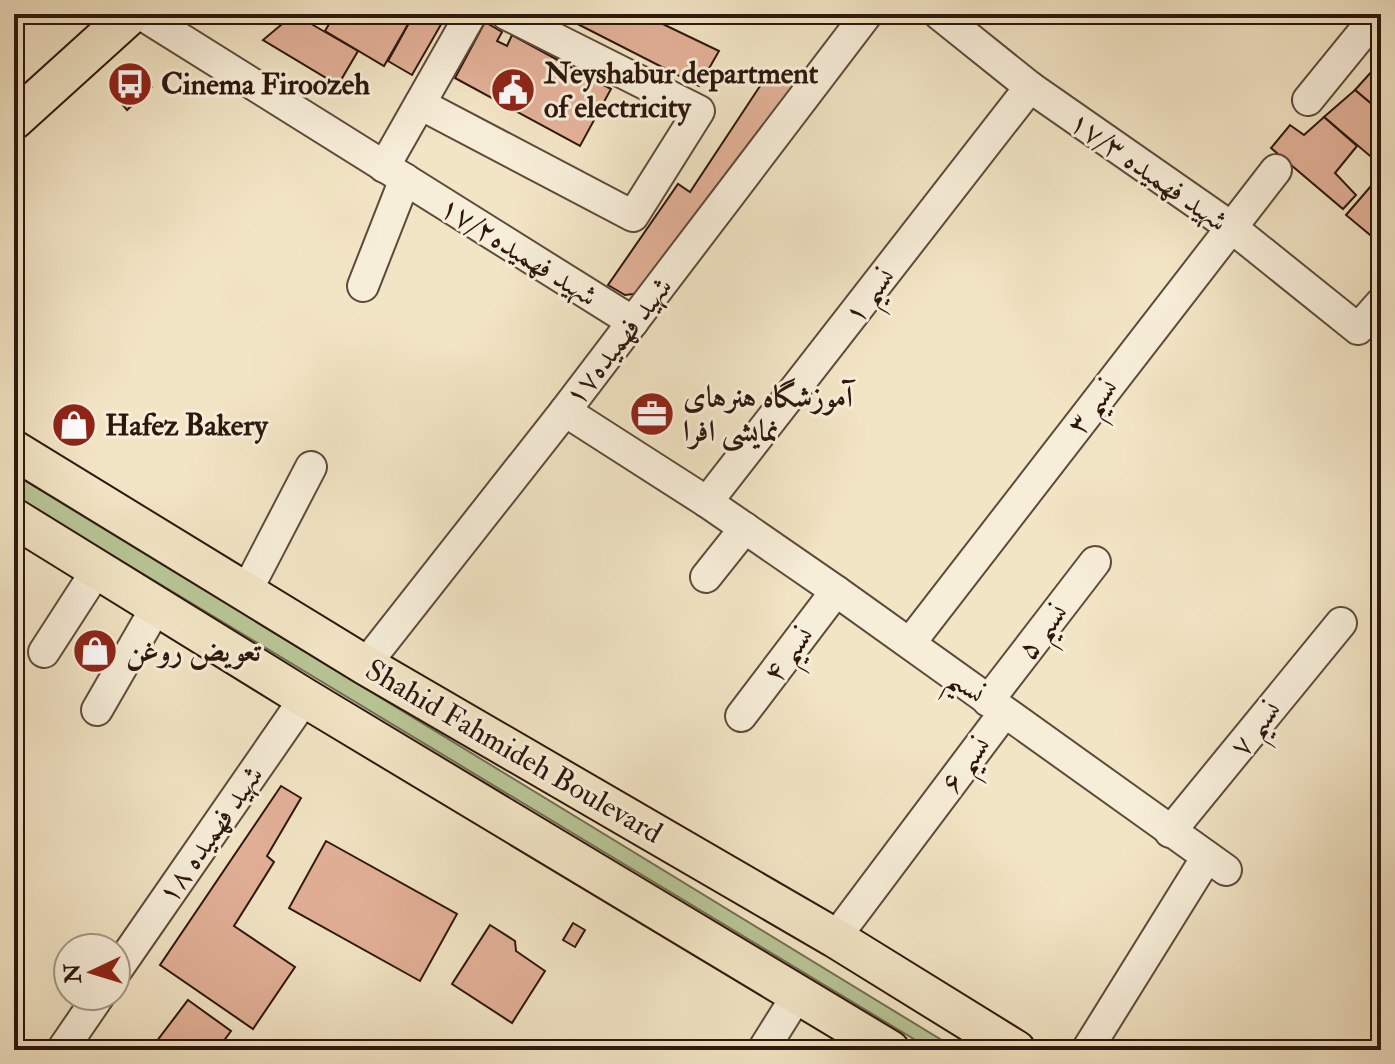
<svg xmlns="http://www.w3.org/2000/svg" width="1395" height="1064" viewBox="0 0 1395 1064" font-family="'IM FELL Double Pica',Amiri,serif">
  <rect width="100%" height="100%" fill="#f2e5c5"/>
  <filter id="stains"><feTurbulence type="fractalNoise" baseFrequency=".0025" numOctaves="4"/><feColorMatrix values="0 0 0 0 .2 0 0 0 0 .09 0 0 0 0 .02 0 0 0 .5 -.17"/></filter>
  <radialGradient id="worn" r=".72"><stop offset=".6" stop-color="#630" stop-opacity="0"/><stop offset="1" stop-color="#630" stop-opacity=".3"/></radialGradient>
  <!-- green -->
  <path fill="#b8c596" stroke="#726e52" stroke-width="2" d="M14 474 958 1050H932L14 496Z"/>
  <!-- building -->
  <g fill="#e3b198" stroke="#2d170d" stroke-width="2">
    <path d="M294 14 358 51 338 85 263 40Z"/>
    <path d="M335 14H414L384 66 325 31Z"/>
    <path d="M414 14H447L412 75 388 61Z"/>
    <path d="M558 14H642L719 51 699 86Z"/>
    <path d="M485 22 502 32 497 41 507 46 512 35 611 89 580 146 455 78Z"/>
    <path d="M1381 61V112L1355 90Z"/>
    <path d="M768 74 794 86 642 293 625 295 608 285 678 184 690 192Z"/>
    <path d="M147 80 152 87 127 110 122 104Z"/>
    <path d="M1355 90 1381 112V156L1376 161 1324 117Z"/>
    <path d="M1324 117 1357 146 1335 173 1356 195 1343 209 1271 148 1290 125 1304 135Z"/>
    <path d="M1377 179 1381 183V244L1346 215Z"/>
    <path d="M281 786 301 798 267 856 274 862 234 926 295 967 253 1029 160 965Z"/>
    <path d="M326 841 457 914 420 981 289 908Z"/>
    <path d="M573 923 585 930 575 947 563 940Z"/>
    <path d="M490 925 515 941 516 951 545 971 512 1023 452 984Z"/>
    <path d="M188 1000 231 1031 217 1050H150Z"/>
  </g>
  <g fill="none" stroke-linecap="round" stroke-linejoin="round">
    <!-- minor casing -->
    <g stroke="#5e4a3b" stroke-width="34">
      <g id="minor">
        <path d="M141 14 633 322"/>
        <path d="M939 14 1030 87 1231 227 1358 329 1381 303"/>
        <path d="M1308 100 1378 14"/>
        <path d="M420 104 633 216 699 111 506 14"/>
        <path d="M384 167 471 14"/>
        <path d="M363 286 405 179"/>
        <path d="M565 411 707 502 836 591 1226 870"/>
        <path d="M707 502 1030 87"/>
        <path d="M706 577 745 528"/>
        <path d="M246 592 311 467"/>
        <path d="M910 643 1276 170"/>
        <path d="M44 652 97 570"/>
        <path d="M365 665 565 411 867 14"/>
        <path d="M988 701 1095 562"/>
        <path d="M97 710 157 606"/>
        <path d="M741 716 836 591"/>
        <path d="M1170 832 1341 623"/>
        <path d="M835 938 1004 713"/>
        <path d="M116 971 305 698"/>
        <path d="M62 1050 99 996"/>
        <path d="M763 1050 798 994"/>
        <path d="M1087 1050 1207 857"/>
      </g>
    </g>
    <!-- major casing -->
    <g stroke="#2d170d" stroke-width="42">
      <g id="major">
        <path d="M14 120 131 14"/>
        <path d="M14 450 365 665 835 938 1016 1050"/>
        <path d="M14 518 305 698 890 1050"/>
      </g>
    </g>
    <!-- minor -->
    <use href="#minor" stroke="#f7eed9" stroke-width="30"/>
    <!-- major -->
    <use href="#major" stroke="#f2e5c5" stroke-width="38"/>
  </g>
  <!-- icons -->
  <defs>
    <g id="bus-disc" transform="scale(2.3)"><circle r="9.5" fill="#8f2418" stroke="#f7eed9"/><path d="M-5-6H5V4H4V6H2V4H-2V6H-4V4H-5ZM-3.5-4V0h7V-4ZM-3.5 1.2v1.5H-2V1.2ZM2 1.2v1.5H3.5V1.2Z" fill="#fff"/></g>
    <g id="civic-disc" transform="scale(2.3)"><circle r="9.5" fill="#8f2418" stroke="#f7eed9"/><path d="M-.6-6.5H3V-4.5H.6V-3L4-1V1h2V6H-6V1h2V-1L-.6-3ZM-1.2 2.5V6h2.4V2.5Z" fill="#fff"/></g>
    <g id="office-disc" transform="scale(2.3)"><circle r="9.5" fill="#8f2418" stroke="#f7eed9"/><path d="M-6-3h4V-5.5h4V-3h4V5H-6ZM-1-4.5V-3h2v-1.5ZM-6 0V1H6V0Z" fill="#fff"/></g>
    <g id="shop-disc" transform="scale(2.3)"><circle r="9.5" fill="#8f2418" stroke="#f7eed9"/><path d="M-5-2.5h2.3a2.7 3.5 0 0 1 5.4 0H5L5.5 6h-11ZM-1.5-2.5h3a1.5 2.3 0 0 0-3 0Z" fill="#fff"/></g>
  </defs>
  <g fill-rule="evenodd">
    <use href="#bus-disc" x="130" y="84"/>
    <use href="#civic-disc" x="513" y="90"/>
    <use href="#office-disc" x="652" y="414"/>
    <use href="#shop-disc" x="74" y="425"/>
    <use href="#shop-disc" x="95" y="651"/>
  </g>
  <g text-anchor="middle" stroke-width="6" stroke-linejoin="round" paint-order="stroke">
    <!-- poi labels -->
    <g font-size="30" font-weight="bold" fill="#2d170d" stroke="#f7eed9" text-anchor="start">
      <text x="544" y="83">Neyshabur department<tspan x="544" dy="34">of electricity</tspan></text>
      <text x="161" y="94">Cinema Firoozeh</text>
      <text x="683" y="407">آموزشگاه هنرهای<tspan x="683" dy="34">نمایشی افرا</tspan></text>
      <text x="105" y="435">Hafez Bakery</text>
      <text x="126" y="661">تعویض روغن</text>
    </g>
    <!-- street labels -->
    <g font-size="30" fill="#2d170d" stroke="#f7eed9">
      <text transform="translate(1149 171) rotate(35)" y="10">شهید فهمیده ۱۷/۳</text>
      <text transform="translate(519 251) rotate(32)" y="10">شهید فهمیده۱۷/۲</text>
      <text transform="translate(869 295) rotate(-52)" y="10">نسیم ۱</text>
      <text transform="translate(618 341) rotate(-52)" y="10">شهید فهمیده۱۷</text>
      <text transform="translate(1092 406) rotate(-52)" y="10">نسیم ۳</text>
      <text transform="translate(1042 631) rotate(-52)" y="10">نسیم ۵</text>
      <text transform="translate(788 654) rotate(-53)" y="10">نسیم ۴</text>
      <text transform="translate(967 685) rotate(36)" y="10">نسیم</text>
      <text transform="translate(1255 728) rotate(-51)" y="10">نسیم ۷</text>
      <text transform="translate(514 751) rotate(30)" y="10">Shahid Fahmideh Boulevard</text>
      <text transform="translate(965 764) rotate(-53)" y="10">نسیم ۶</text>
      <text transform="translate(210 834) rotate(-55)" y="10">شهید فهمیده ۱۸</text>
    </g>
  </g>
  <!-- margin -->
  <rect width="1395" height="1064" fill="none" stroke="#f2e5c5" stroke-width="48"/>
  <rect x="16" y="16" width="1363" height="1032" fill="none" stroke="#2d170d" stroke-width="4"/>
  <rect x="24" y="24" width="1347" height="1016" fill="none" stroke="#2d170d" stroke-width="2"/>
  <!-- north arrow -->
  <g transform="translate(92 972) rotate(266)"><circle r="38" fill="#f7eed9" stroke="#a69887" stroke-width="2"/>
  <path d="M0-6L14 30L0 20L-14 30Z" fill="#8f2418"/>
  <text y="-12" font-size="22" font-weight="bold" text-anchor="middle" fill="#2d170d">N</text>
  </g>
  <rect width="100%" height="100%" filter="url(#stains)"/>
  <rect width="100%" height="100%" fill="url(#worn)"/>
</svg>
